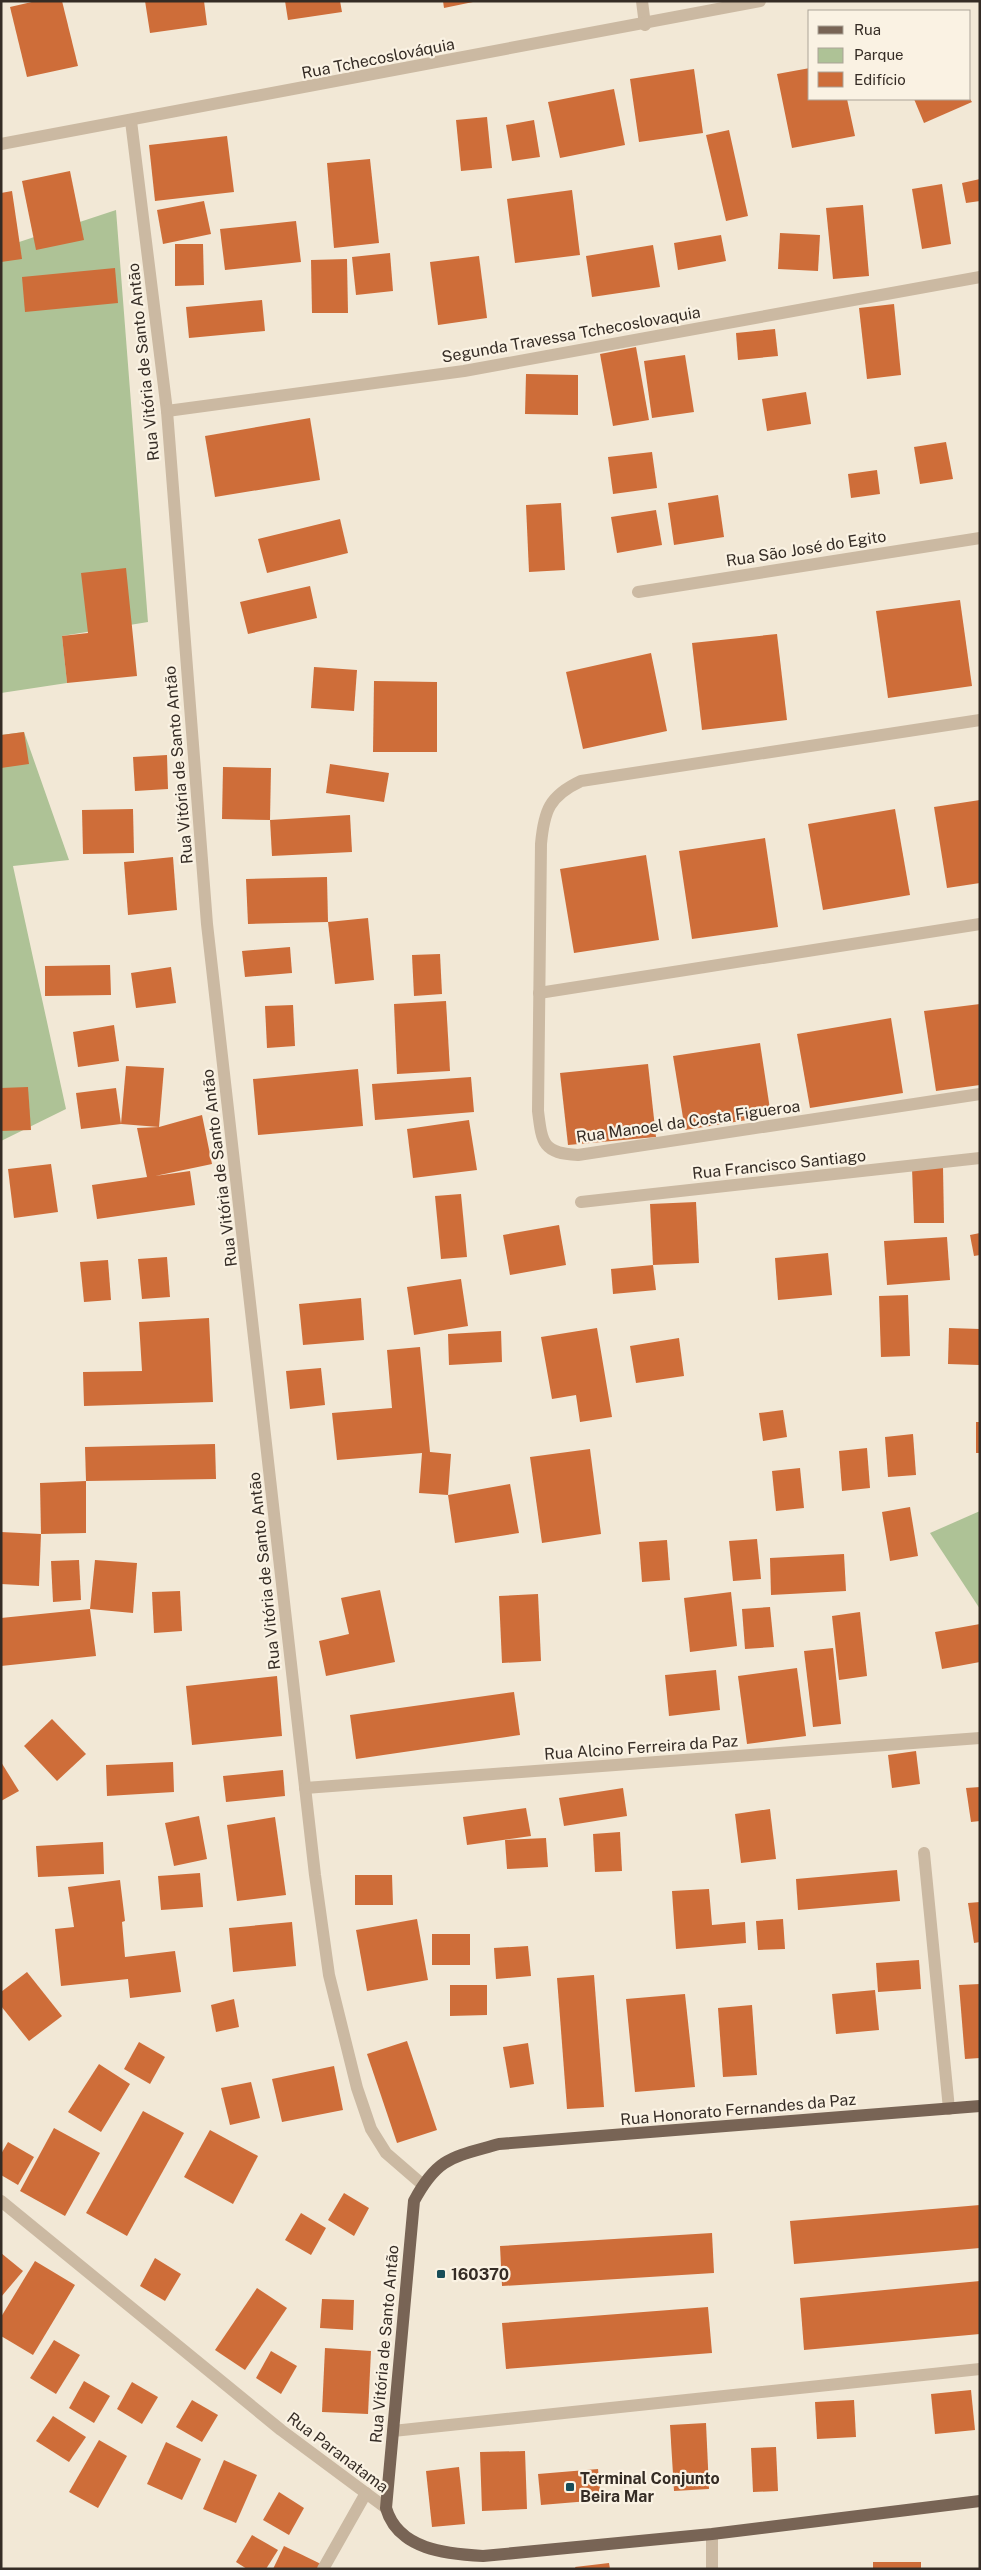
<svg xmlns="http://www.w3.org/2000/svg" width="981" height="2570" viewBox="0 0 981 2570" font-family="'Public Sans',sans-serif">
  <rect width="100%" height="100%" fill="#f2e8d6"/>
  <!-- green -->
  <g fill="#aec296">
    <path d="M116 210 148 622 62 636 67 683 1 693V248Z"/>
    <path d="M24 732 69 860 13 866 66 1109 1 1141V735Z"/>
    <path d="M980 1511V1609L930 1533Z"/>
  </g>
  <!-- building -->
  <g fill="#ce6d39">
    <path d="M36 1H62L78 66 27 77 10 7Z"/>
    <path d="M145 1H204L207 25 150 33Z"/>
    <path d="M285 1H340L342 12 288 20Z"/>
    <path d="M443 1H473V2L444 8Z"/>
    <path d="M810 68V99H847L855 136 792 148 777 74Z"/>
    <path d="M694 69 703 133 639 142 630 79Z"/>
    <path d="M614 89 625 145 560 158 548 102Z"/>
    <path d="M914 99H970L972 102 924 123Z"/>
    <path d="M487 117 492 168 461 171 456 120Z"/>
    <path d="M534 120 540 157 512 161 506 125Z"/>
    <path d="M729 130 748 216 726 221 706 135Z"/>
    <path d="M227 136 234 192 155 201 149 145Z"/>
    <path d="M370 159 379 243 334 248 327 163Z"/>
    <path d="M70 171 84 240 36 250 22 181Z"/>
    <path d="M980 179V201L966 203 962 183Z"/>
    <path d="M942 184 951 244 922 249 912 189Z"/>
    <path d="M572 190 580 255 515 263 507 199Z"/>
    <path d="M12 191 22 259 1 262V193Z"/>
    <path d="M204 201 211 234 163 244 157 210Z"/>
    <path d="M863 205 869 276 833 279 826 208Z"/>
    <path d="M296 221 301 262 225 270 220 229Z"/>
    <path d="M780 233 820 235 818 271 778 269Z"/>
    <path d="M721 235 726 261 678 270 674 243Z"/>
    <path d="M175 244H203L204 285 175 286Z"/>
    <path d="M653 245 660 287 592 297 586 256Z"/>
    <path d="M390 253 393 291 356 295 352 257Z"/>
    <path d="M479 256 487 318 438 325 430 262Z"/>
    <path d="M347 259 348 313H312L311 260Z"/>
    <path d="M115 268 118 303 25 312 22 277Z"/>
    <path d="M262 300 265 331 189 338 186 307Z"/>
    <path d="M894 304 901 375 867 379 859 308Z"/>
    <path d="M775 329 778 356 738 360 736 333Z"/>
    <path d="M636 347 649 420 613 426 600 354Z"/>
    <path d="M685 355 694 412 652 418 644 361Z"/>
    <path d="M526 374 578 375V415L525 414Z"/>
    <path d="M806 392 811 424 767 431 762 399Z"/>
    <path d="M310 418 320 480 215 497 205 436Z"/>
    <path d="M946 442 953 479 920 484 914 447Z"/>
    <path d="M652 452 657 488 613 494 608 457Z"/>
    <path d="M877 470 880 494 851 498 848 474Z"/>
    <path d="M718 495 724 537 674 545 668 503Z"/>
    <path d="M561 503 565 570 529 572 526 505Z"/>
    <path d="M656 510 662 545 617 553 611 517Z"/>
    <path d="M340 519 348 553 267 573 258 539Z"/>
    <path d="M126 568 137 676 67 683 62 636 88 633 81 573Z"/>
    <path d="M310 586 317 618 248 634 240 602Z"/>
    <path d="M960 600 972 686 888 698 876 611Z"/>
    <path d="M777 634 787 720 702 730 692 643Z"/>
    <path d="M651 653 667 731 583 749 566 672Z"/>
    <path d="M314 667 357 670 354 711 311 708Z"/>
    <path d="M374 681 437 682V752H373Z"/>
    <path d="M24 732 29 764 1 768V735Z"/>
    <path d="M167 755 168 789 135 791 133 757Z"/>
    <path d="M330 764 389 773 384 802 326 793Z"/>
    <path d="M223 767 271 768 270 820 222 819Z"/>
    <path d="M980 800V883L947 888 934 807Z"/>
    <path d="M133 809 134 853 83 854 82 810Z"/>
    <path d="M895 809 910 895 823 910 808 824Z"/>
    <path d="M350 815 352 852 272 856 270 820Z"/>
    <path d="M765 838 778 927 692 939 679 851Z"/>
    <path d="M646 855 659 940 574 953 560 869Z"/>
    <path d="M173 857 177 910 128 915 124 862Z"/>
    <path d="M327 877 328 922 248 924 246 879Z"/>
    <path d="M368 918 374 980 335 984 328 922Z"/>
    <path d="M290 947 292 973 245 977 242 951Z"/>
    <path d="M440 954 442 994 414 996 412 955Z"/>
    <path d="M110 965 111 995 45 996V966Z"/>
    <path d="M171 967 176 1003 136 1008 131 973Z"/>
    <path d="M446 1001 450 1071 397 1074 394 1004Z"/>
    <path d="M980 1004V1085L936 1091 924 1011Z"/>
    <path d="M293 1005 295 1046 267 1048 265 1006Z"/>
    <path d="M891 1018 903 1093 810 1108 797 1034Z"/>
    <path d="M114 1025 119 1061 78 1067 73 1032Z"/>
    <path d="M760 1043 771 1116 685 1130 673 1056Z"/>
    <path d="M648 1064 656 1137 568 1145 560 1073Z"/>
    <path d="M126 1066 164 1068 159 1127 121 1124Z"/>
    <path d="M358 1069 363 1126 258 1135 253 1079Z"/>
    <path d="M471 1077 474 1112 375 1120 372 1084Z"/>
    <path d="M28 1087 31 1130 1 1131V1088Z"/>
    <path d="M116 1088 121 1124 81 1129 76 1093Z"/>
    <path d="M202 1115 212 1164 155 1176 190 1171 195 1205 97 1219 92 1185 147 1177 137 1128 159 1127Z"/>
    <path d="M469 1120 477 1170 413 1178 407 1129Z"/>
    <path d="M51 1164 58 1212 14 1218 8 1169Z"/>
    <path d="M943 1167 944 1223H914L912 1168Z"/>
    <path d="M461 1194 467 1257 441 1259 435 1196Z"/>
    <path d="M696 1202 699 1263 653 1265 650 1204Z"/>
    <path d="M559 1225 566 1265 510 1275 503 1235Z"/>
    <path d="M980 1233V1255L974 1256 970 1235Z"/>
    <path d="M947 1237 950 1280 887 1285 884 1241Z"/>
    <path d="M828 1253 832 1295 778 1300 775 1258Z"/>
    <path d="M167 1257 170 1297 142 1299 138 1259Z"/>
    <path d="M108 1260 111 1300 84 1302 80 1262Z"/>
    <path d="M653 1265 656 1290 613 1294 611 1269Z"/>
    <path d="M461 1279 468 1326 414 1335 407 1287Z"/>
    <path d="M908 1295 910 1356 881 1357 879 1296Z"/>
    <path d="M361 1298 364 1340 303 1345 299 1304Z"/>
    <path d="M209 1318 213 1402 84 1406 83 1372 142 1371 139 1322Z"/>
    <path d="M597 1328 612 1417 580 1422 576 1395 552 1399 541 1337Z"/>
    <path d="M949 1328 980 1329 979 1365 948 1364Z"/>
    <path d="M501 1331 502 1362 449 1365 448 1334Z"/>
    <path d="M679 1338 684 1376 636 1383 630 1346Z"/>
    <path d="M420 1347 430 1452 451 1454 448 1495 419 1493 422 1453 337 1460 332 1413 392 1408 387 1350Z"/>
    <path d="M321 1368 325 1405 290 1409 286 1371Z"/>
    <path d="M783 1410 787 1437 763 1441 759 1413Z"/>
    <rect x="976" y="1422" width="4" height="31"/>
    <path d="M913 1434 916 1475 888 1477 885 1437Z"/>
    <path d="M215 1444 216 1479 86 1481 85 1447Z"/>
    <path d="M867 1448 870 1488 842 1491 839 1451Z"/>
    <path d="M590 1449 601 1534 542 1543 530 1457Z"/>
    <path d="M800 1468 804 1508 776 1511 772 1471Z"/>
    <path d="M86 1481V1533L41 1534 40 1483Z"/>
    <path d="M510 1484 519 1533 455 1543 448 1495Z"/>
    <path d="M910 1507 918 1556 890 1561 882 1512Z"/>
    <path d="M1 1532 41 1534 39 1586 1 1584Z"/>
    <path d="M757 1539 761 1579 733 1581 729 1541Z"/>
    <path d="M667 1540 670 1580 642 1582 639 1542Z"/>
    <path d="M844 1554 846 1591 771 1595 770 1558Z"/>
    <path d="M79 1560 81 1600 53 1602 51 1561Z"/>
    <path d="M95 1560 137 1563 133 1613 90 1609Z"/>
    <path d="M380 1590 395 1662 326 1676 319 1641 349 1634 341 1598Z"/>
    <path d="M180 1591 182 1631 154 1633 152 1592Z"/>
    <path d="M731 1592 737 1646 690 1652 684 1598Z"/>
    <path d="M538 1594 541 1661 502 1663 499 1596Z"/>
    <path d="M770 1607 774 1647 745 1649 742 1609Z"/>
    <path d="M90 1609 96 1656 1 1666V1618Z"/>
    <path d="M860 1612 867 1676 839 1680 832 1616Z"/>
    <path d="M980 1624V1662L942 1669 935 1632Z"/>
    <path d="M833 1648 841 1724 813 1727 804 1651Z"/>
    <path d="M797 1668 806 1736 747 1744 738 1676Z"/>
    <path d="M716 1670 720 1710 669 1716 665 1675Z"/>
    <path d="M277 1676 282 1736 192 1745 186 1686Z"/>
    <path d="M514 1692 520 1735 356 1759 350 1715Z"/>
    <path d="M52 1719 86 1754 57 1781 24 1746Z"/>
    <path d="M916 1751 920 1784 892 1788 888 1755Z"/>
    <path d="M1 1762 19 1791 1 1801Z"/>
    <path d="M173 1762 174 1792 107 1796 106 1765Z"/>
    <path d="M283 1770 285 1796 226 1802 223 1776Z"/>
    <path d="M980 1787V1821L971 1822 966 1788Z"/>
    <path d="M623 1788 627 1816 564 1826 559 1798Z"/>
    <path d="M526 1808 531 1836 467 1845 463 1817Z"/>
    <path d="M770 1809 776 1859 741 1863 735 1814Z"/>
    <path d="M199 1816 207 1859 174 1866 165 1823Z"/>
    <path d="M275 1817 286 1895 237 1901 227 1825Z"/>
    <path d="M620 1832 622 1871 595 1872 593 1834Z"/>
    <path d="M546 1838 548 1867 507 1869 505 1840Z"/>
    <path d="M103 1842 104 1874 38 1877 36 1846Z"/>
    <path d="M897 1870 900 1901 798 1910 796 1879Z"/>
    <path d="M200 1873 203 1907 161 1910 158 1876Z"/>
    <path d="M355 1875H392L393 1905H355Z"/>
    <path d="M120 1880 125 1921 122 1922 125 1957 175 1951 181 1992 130 1998 128 1979 61 1986 55 1929 74 1927 68 1887Z"/>
    <path d="M709 1889 712 1925 745 1922 746 1943 676 1949 672 1891Z"/>
    <path d="M980 1902V1942L974 1943 968 1903Z"/>
    <path d="M417 1919 428 1980 367 1991 356 1930Z"/>
    <path d="M783 1919 785 1949 758 1950 756 1921Z"/>
    <path d="M292 1922 296 1966 233 1972 229 1928Z"/>
    <rect x="432" y="1934" width="38" height="31"/>
    <path d="M528 1946 531 1976 496 1979 494 1948Z"/>
    <path d="M919 1960 921 1989 878 1992 876 1963Z"/>
    <path d="M27 1972 62 2016 29 2041 1 2006V1992Z"/>
    <path d="M594 1975 604 2107 567 2109 557 1978Z"/>
    <path d="M980 1984V2058L965 2059 959 1985Z"/>
    <path d="M450 1985H487V2015L450 2016Z"/>
    <path d="M875 1990 879 2030 836 2034 832 1994Z"/>
    <path d="M685 1994 695 2087 635 2092 626 1999Z"/>
    <path d="M234 1999 239 2027 216 2032 211 2005Z"/>
    <path d="M752 2005 757 2075 723 2077 718 2008Z"/>
    <path d="M407 2041 437 2130 397 2143 367 2054Z"/>
    <path d="M139 2042 165 2057 150 2084 124 2069Z"/>
    <path d="M528 2043 534 2084 510 2088 503 2047Z"/>
    <path d="M99 2064 130 2084 101 2132 68 2112Z"/>
    <path d="M334 2066 343 2110 282 2122 272 2079Z"/>
    <path d="M251 2082 260 2118 230 2125 221 2088Z"/>
    <path d="M143 2111 184 2133 127 2236 86 2213Z"/>
    <path d="M54 2128 100 2153 65 2216 20 2191Z"/>
    <path d="M210 2130 258 2156 233 2204 184 2177Z"/>
    <path d="M8 2142 34 2157 18 2185 1 2175V2154Z"/>
    <path d="M344 2193 369 2208 354 2236 328 2220Z"/>
    <path d="M980 2205V2248L794 2264 790 2221Z"/>
    <path d="M301 2213 326 2228 311 2255 285 2240Z"/>
    <path d="M712 2233 714 2273 502 2286 500 2246Z"/>
    <path d="M1 2253 23 2271 1 2297Z"/>
    <path d="M155 2258 181 2274 165 2301 140 2286Z"/>
    <path d="M35 2261 75 2285 33 2355 1 2336V2317Z"/>
    <path d="M980 2281V2334L804 2350 800 2298Z"/>
    <path d="M257 2288 287 2308 245 2370 215 2350Z"/>
    <path d="M322 2299 354 2300 353 2330 320 2328Z"/>
    <path d="M708 2307 712 2353 506 2369 502 2323Z"/>
    <path d="M54 2340 80 2355 56 2394 30 2378Z"/>
    <path d="M325 2348 371 2351 368 2414 322 2412Z"/>
    <path d="M271 2351 297 2366 281 2394 256 2378Z"/>
    <path d="M84 2381 110 2396 94 2423 69 2408Z"/>
    <path d="M132 2382 158 2397 142 2424 117 2409Z"/>
    <path d="M971 2390 975 2430 935 2434 931 2394Z"/>
    <path d="M192 2400 218 2415 202 2442 176 2427Z"/>
    <path d="M854 2400 856 2437 817 2439 815 2402Z"/>
    <path d="M53 2416 86 2437 69 2462 36 2441Z"/>
    <path d="M706 2423 709 2489 674 2491 670 2425Z"/>
    <path d="M99 2440 127 2456 98 2508 69 2492Z"/>
    <path d="M166 2442 201 2459 182 2500 147 2484Z"/>
    <path d="M776 2447 778 2491 753 2492 751 2448Z"/>
    <path d="M525 2451 527 2509 482 2511 480 2452Z"/>
    <path d="M224 2460 257 2475 236 2523 203 2509Z"/>
    <path d="M459 2467 465 2524 432 2527 426 2471Z"/>
    <path d="M598 2469 601 2500 541 2505 538 2474Z"/>
    <path d="M279 2492 304 2508 289 2535 263 2520Z"/>
    <path d="M252 2535 278 2550 266 2569H247L236 2562Z"/>
    <path d="M284 2546 323 2565 321 2569H273Z"/>
    <rect x="873" y="2562" width="48" height="7"/>
    <path d="M609 2563 610 2569H576L575 2567Z"/>
  </g>
  <g fill="none" stroke-linecap="round" stroke-linejoin="round">
    <!-- minor -->
    <g stroke="#cbb9a2" stroke-width="12">
      <path d="M642 1 645 25"/>
      <path d="M131 121 167 411 207 924 315 1875 329 1975 357 2088 371 2129 386 2153 423 2185"/>
      <path d="M1 144 760 1"/>
      <path d="M167 411 464 371 980 277"/>
      <path d="M638 592 980 538"/>
      <path d="M980 720 581 781C549 796 544 811 541 844L538 1111C542 1144 543 1153 578 1155L980 1094"/>
      <path d="M539 993 980 924"/>
      <path d="M581 1202 980 1158"/>
      <path d="M305 1788 980 1738"/>
      <path d="M924 1853 949 2109"/>
      <path d="M1 2201 281 2430 386 2508"/>
      <path d="M393 2431 980 2369"/>
      <path d="M323 2569 366 2493"/>
      <path d="M712 2569V2534"/>
    </g>
    <!-- major -->
    <path stroke="#786455" stroke-width="12" d="M980 2106 499 2144C454 2157 438 2156 414 2201L386 2508C398 2550 447 2554 483 2556L712 2534 980 2501"/>
  </g>
  <!-- markers -->
  <g fill="#184d58" stroke="#faf2e3" stroke-width="2">
    <rect x="436" y="2269" width="10" height="10" rx="2.5"/>
    <rect x="565" y="2482" width="10" height="10" rx="2.5"/>
  </g>
  <g text-anchor="middle" stroke-width="4.5" stroke-linejoin="round" paint-order="stroke">
    <!-- street labels -->
    <g font-size="16" fill="#352c25" stroke="#faf2e3">
      <text transform="translate(378 58) rotate(-11)" y="6">Rua Tchecoslováquia</text>
      <text transform="translate(571 334) rotate(-10)" y="6">Segunda Travessa Tchecoslovaquia</text>
      <text transform="translate(143 362) rotate(-96)" y="6">Rua Vitória de Santo Antão</text>
      <text transform="translate(806 548) rotate(-9)" y="6">Rua São José do Egito</text>
      <text transform="translate(178 765) rotate(-95)" y="6">Rua Vitória de Santo Antão</text>
      <text transform="translate(688 1121) rotate(-8)" y="6">Rua Manoel da Costa Figueroa</text>
      <text transform="translate(779 1164) rotate(-6)" y="6">Rua Francisco Santiago</text>
      <text transform="translate(219 1168) rotate(-97)" y="6">Rua Vitória de Santo Antão</text>
      <text transform="translate(264 1571) rotate(-96)" y="6">Rua Vitória de Santo Antão</text>
      <text transform="translate(641 1747) rotate(-4)" y="6">Rua Alcino Ferreira da Paz</text>
      <text transform="translate(738 2109) rotate(-5)" y="6">Rua Honorato Fernandes da Paz</text>
      <text transform="translate(384 2344) rotate(-85)" y="6">Rua Vitória de Santo Antão</text>
      <text transform="translate(338 2452) rotate(37)" y="6">Rua Paranatama</text>
    </g>
    <!-- poi labels -->
    <g font-size="16" font-weight="bold" fill="#352c25" stroke="#faf2e3" text-anchor="start">
      <text x="451" y="2280">160370</text>
      <text x="580" y="2484">Terminal Conjunto<tspan x="580" dy="18">Beira Mar</tspan></text>
    </g>
  </g>
  <!-- border -->
  <rect width="981" height="2570" fill="none" stroke="#352c25" stroke-width="5"/>
  <!-- legend -->
  <rect x="808" y="10" width="162" height="90" fill="#faf2e3" stroke="#aba397"/>
  <rect x="818" y="26" width="25" height="8" fill="#786455" stroke="#aba397"/>
  <text x="854" y="35" font-size="15" fill="#352c25">Rua</text>
  <rect x="818" y="48" width="25" height="15" fill="#aec296" stroke="#aba397"/>
  <text x="854" y="60" font-size="15" fill="#352c25">Parque</text>
  <rect x="818" y="72" width="25" height="15" fill="#ce6d39" stroke="#aba397"/>
  <text x="854" y="85" font-size="15" fill="#352c25">Edifício</text>
</svg>
